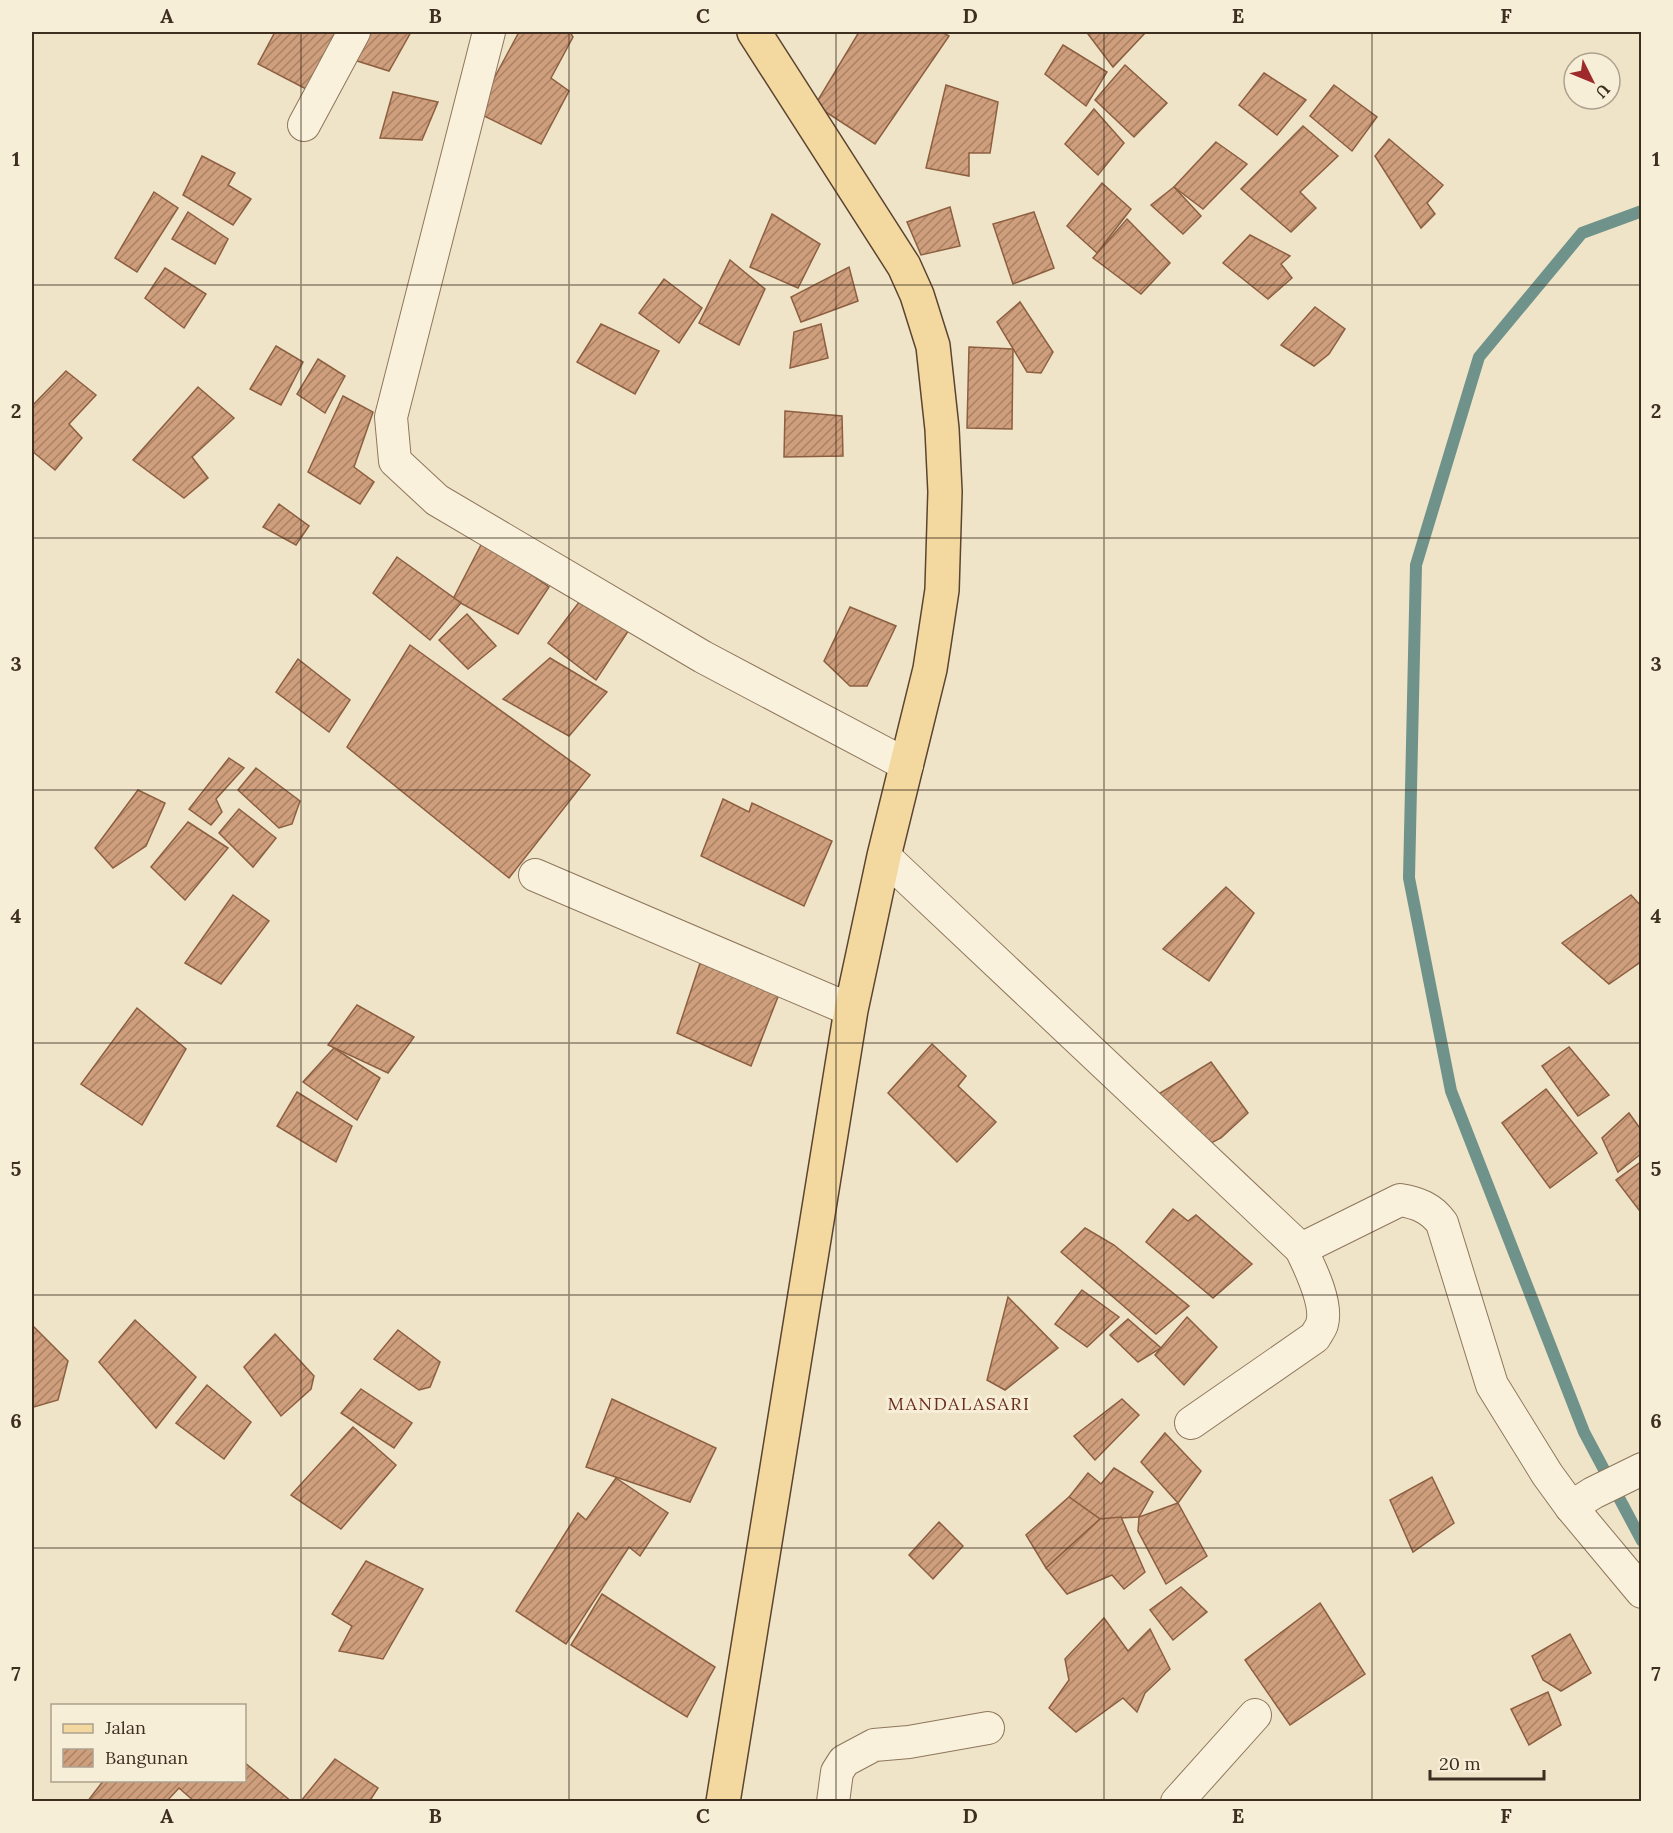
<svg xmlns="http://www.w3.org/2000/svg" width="1673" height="1833" viewBox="0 0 1673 1833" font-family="Lora,serif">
  <defs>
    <pattern id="building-hatch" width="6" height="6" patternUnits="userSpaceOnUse" patternTransform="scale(1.5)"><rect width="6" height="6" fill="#cf9f7d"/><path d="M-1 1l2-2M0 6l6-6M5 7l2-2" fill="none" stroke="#a98266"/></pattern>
  </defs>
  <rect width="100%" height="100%" fill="#f0e4c8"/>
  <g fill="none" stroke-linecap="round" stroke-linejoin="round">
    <!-- stream -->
    <path stroke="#6f938a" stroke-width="12" d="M1642 211 1582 233 1479 357 1416 565 1409 878 1451 1091 1584 1432 1642 1541"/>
  </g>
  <!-- building -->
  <g fill="url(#building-hatch)" stroke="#8d5f41" stroke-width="1.5">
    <path d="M275 32H339L306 89 258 64Z"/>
    <path d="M369 32H411L389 71 354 60Z"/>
    <path d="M519 32H570L573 37 551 78 569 91 541 144 476 112Z"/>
    <path d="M859 32H942L949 36 875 144 815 105Z"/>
    <path d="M1090 32H1146L1113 67 1088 34Z"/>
    <path d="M1063 45 1107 72 1086 106 1045 74Z"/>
    <path d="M1125 65 1167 103 1134 137 1095 100Z"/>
    <path d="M1264 73 1306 100 1277 135 1239 105Z"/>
    <path d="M946 85 998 102 990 153H969V176L926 168Z"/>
    <path d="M1334 85 1377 117 1352 151 1310 116Z"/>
    <path d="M393 92 438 102 422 140 380 138Z"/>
    <path d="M1094 109 1124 143 1098 175 1065 144Z"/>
    <path d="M1303 126 1338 156 1300 192 1316 208 1291 232 1241 189Z"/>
    <path d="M1389 139 1443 185 1427 203 1435 214 1421 228 1375 156Z"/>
    <path d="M1216 142 1247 164 1203 209 1174 187Z"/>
    <path d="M202 156 235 173 228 185 251 199 233 225 183 195Z"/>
    <path d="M1102 183 1131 209 1097 253 1067 226Z"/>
    <path d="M1174 187 1201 216 1183 234 1151 205Z"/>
    <path d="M154 192 178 208 137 272 115 258Z"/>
    <path d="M950 207 960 246 921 255 907 222Z"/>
    <path d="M188 212 228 239 215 264 172 239Z"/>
    <path d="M1034 212 1054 268 1013 284 993 224Z"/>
    <path d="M772 214 820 244 798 288 750 267Z"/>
    <path d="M1127 219 1170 263 1141 294 1093 258Z"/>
    <path d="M1250 235 1290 256 1281 264 1292 278 1268 299 1223 263Z"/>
    <path d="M730 260 765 289 739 345 699 323Z"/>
    <path d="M849 267 858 301 801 322 791 297Z"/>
    <path d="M165 268 206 294 184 328 145 298Z"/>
    <path d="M664 279 702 308 679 343 639 313Z"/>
    <path d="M1020 302 1053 352 1041 373 1027 372 997 322Z"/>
    <path d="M1315 307 1345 329 1329 354 1314 366 1281 345Z"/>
    <path d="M601 324 659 351 635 394 577 362Z"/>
    <path d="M821 324 828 358 790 368 794 332Z"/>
    <path d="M276 346 303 362 281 405 250 389Z"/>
    <path d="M969 347 1013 349 1012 429 967 428Z"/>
    <path d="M318 359 345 376 325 413 297 394Z"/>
    <path d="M66 371 96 395 69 424 82 438 55 470 32 451V406Z"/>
    <path d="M198 387 234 418 192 457 208 478 184 498 133 460Z"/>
    <path d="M343 396 373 412 354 467 374 482 360 504 308 472Z"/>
    <path d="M785 411 842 416 843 456 784 457Z"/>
    <path d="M279 504 309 526 296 545 263 527Z"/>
    <path d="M483 541 549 587 518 634 453 599Z"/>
    <path d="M397 557 461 603 430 640 373 593Z"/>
    <path d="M586 593 629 630 596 680 548 643Z"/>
    <path d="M850 607 896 626 867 686H850L824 661Z"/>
    <path d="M467 614 496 646 468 669 439 640Z"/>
    <path d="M410 645 590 775 509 878 347 747Z"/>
    <path d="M550 658 607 692 569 736 503 699Z"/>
    <path d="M298 659 350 700 329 732 276 692Z"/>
    <path d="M229 758 244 768 216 799 222 812 211 825 189 809Z"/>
    <path d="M256 768 300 801 292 824 279 828 238 790Z"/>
    <path d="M138 790 165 803 146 846 113 868 95 848Z"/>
    <path d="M723 799 749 812 752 803 832 841 804 906 701 856Z"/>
    <path d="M239 809 276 838 253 867 219 833Z"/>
    <path d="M188 822 228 848 185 900 151 867Z"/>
    <path d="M1226 887 1254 913 1209 981 1163 949Z"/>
    <path d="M233 895 269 921 221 984 185 963Z"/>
    <path d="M1631 895 1642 907V961L1609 984 1562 943Z"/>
    <path d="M704 951 781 989 751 1066 677 1033Z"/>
    <path d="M357 1005 414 1037 388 1073 328 1045Z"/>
    <path d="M137 1008 186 1049 142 1125 81 1084Z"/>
    <path d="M932 1044 966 1076 958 1086 996 1122 957 1162 888 1093Z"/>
    <path d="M1569 1047 1609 1095 1578 1116 1542 1066Z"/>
    <path d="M334 1048 380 1078 357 1120 303 1082Z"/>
    <path d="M1211 1062 1248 1113 1221 1138 1195 1151 1157 1095Z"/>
    <path d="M1546 1089 1597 1153 1550 1188 1502 1123Z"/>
    <path d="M297 1092 352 1126 336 1162 277 1126Z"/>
    <path d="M1629 1113 1642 1131V1153L1618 1172 1602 1138Z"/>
    <path d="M1642 1161V1208L1639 1210 1616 1180Z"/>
    <path d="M1173 1209 1188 1221 1196 1215 1252 1264 1213 1298 1146 1242Z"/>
    <path d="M1085 1228 1114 1245 1189 1306 1156 1334 1061 1252Z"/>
    <path d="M1082 1290 1119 1317 1087 1347 1055 1324Z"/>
    <path d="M1008 1297 1058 1348 1005 1390 987 1380Z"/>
    <path d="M1187 1317 1217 1347 1184 1385 1155 1355Z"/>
    <path d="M1128 1319 1161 1348 1138 1362 1110 1335Z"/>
    <path d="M135 1320 196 1377 156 1428 99 1362Z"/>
    <path d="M32 1325 68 1361 58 1400 34 1407 32 1405Z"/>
    <path d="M398 1330 440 1362 430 1387 419 1390 374 1359Z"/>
    <path d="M275 1334 314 1376 311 1389 281 1416 244 1367Z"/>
    <path d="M207 1385 251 1422 224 1459 176 1423Z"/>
    <path d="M361 1389 412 1423 394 1448 341 1413Z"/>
    <path d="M612 1399 716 1448 690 1502 586 1467Z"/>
    <path d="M1122 1399 1139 1415 1095 1460 1074 1436Z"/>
    <path d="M353 1427 396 1465 341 1529 291 1495Z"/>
    <path d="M1165 1433 1201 1471 1178 1503 1141 1462Z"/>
    <path d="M1114 1468 1153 1492 1139 1517 1100 1519 1069 1497 1088 1473 1101 1484Z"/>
    <path d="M1432 1477 1454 1523 1413 1552 1390 1500Z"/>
    <path d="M616 1478 668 1513 640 1556 629 1547 566 1644 516 1611 578 1513 586 1520Z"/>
    <path d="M1069 1497 1100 1519 1046 1568 1026 1535Z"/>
    <path d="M1178 1503 1207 1556 1166 1584 1138 1531 1139 1517Z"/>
    <path d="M1121 1517 1145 1572 1124 1589 1112 1575 1067 1594 1046 1568 1100 1519Z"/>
    <path d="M939 1522 963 1546 933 1579 909 1555Z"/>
    <path d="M366 1561 423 1589 383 1659 339 1651 352 1626 332 1614Z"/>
    <path d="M1181 1587 1207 1612 1173 1640 1150 1610Z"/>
    <path d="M602 1594 715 1667 687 1717 571 1645Z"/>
    <path d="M1320 1603 1365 1674 1290 1725 1245 1660Z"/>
    <path d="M1104 1618 1128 1651 1150 1629 1170 1669 1145 1693 1137 1712 1123 1698 1076 1732 1049 1708 1069 1680 1065 1659Z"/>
    <path d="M1570 1634 1591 1673 1561 1691 1543 1680 1532 1656Z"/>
    <path d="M1548 1692 1561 1725 1529 1745 1511 1709Z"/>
    <path d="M335 1759 378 1788 369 1802 301 1801Z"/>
    <path d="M244 1762 292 1802H195L179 1788 166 1802H87L104 1780H244Z"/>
  </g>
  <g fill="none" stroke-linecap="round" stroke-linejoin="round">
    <!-- minor casing -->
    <g stroke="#8d765c" stroke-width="34">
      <g id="minor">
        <path d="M489 32 391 417 395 461 437 500 703 657 907 765"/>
        <path d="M304 125 354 32"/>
        <path d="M884 856 1301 1249"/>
        <path d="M535 875 851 1010"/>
        <path d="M1191 1423 1315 1337C1317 1333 1321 1328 1322 1324 1328 1303 1310 1268 1301 1249L1400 1200C1418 1203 1431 1208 1442 1223L1492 1385 1547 1474 1571 1507 1642 1592"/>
        <path d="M1571 1507 1593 1493 1642 1469"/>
        <path d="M833 1802 837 1772 844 1761 874 1745 909 1742 988 1728"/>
        <path d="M1177 1802 1255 1715"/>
      </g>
    </g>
    <!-- primary casing -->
    <g stroke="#5b4430" stroke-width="36">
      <path id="primary" d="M723 1802 851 1010 884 856 930 669 942 590 945 492 942 429 933 346 917 295 904 266 754 32"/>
    </g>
    <!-- minor -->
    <use href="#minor" stroke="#faf1dc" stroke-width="32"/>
    <!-- primary -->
    <use href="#primary" stroke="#f3d9a0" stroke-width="33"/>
  </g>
  <!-- grid -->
  <path fill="none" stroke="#3d2e20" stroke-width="1.5" stroke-opacity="0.55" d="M301 32V1802M569 32V1802M836 32V1802M1104 32V1802M1372 32V1802M32 285H1642M32 538H1642M32 790H1642M32 1043H1642M32 1295H1642M32 1548H1642"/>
  <g text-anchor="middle" stroke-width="6" stroke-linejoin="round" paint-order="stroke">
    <!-- quarter labels -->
    <g font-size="18" letter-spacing="1.5" fill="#6b2e1e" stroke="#f7eed8">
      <text x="959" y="1410">MANDALASARI</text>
    </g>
  </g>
  <!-- border -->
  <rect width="1673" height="1833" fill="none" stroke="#f7eed8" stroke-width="66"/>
  <!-- legend -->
  <rect x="51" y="1704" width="195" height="78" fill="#f7eed8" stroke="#ada18e" stroke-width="1.5"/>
  <rect x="63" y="1724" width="30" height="9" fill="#f3d9a0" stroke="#ada18e" stroke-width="1.5"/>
  <text x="105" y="1734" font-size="18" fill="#3d2e20">Jalan</text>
  <rect x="63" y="1749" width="30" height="18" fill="url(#building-hatch)" stroke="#ada18e" stroke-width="1.5"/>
  <text x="105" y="1764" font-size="18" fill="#3d2e20">Bangunan</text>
  <!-- north arrow -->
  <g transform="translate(1592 81) rotate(133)"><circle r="28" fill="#f7eed8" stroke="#ada18e" stroke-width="1.5"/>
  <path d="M0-4.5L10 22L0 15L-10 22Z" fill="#9e2a2b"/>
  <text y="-9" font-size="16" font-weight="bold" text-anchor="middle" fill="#3d2e20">U</text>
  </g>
  <!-- scale -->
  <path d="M1430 1770v9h114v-9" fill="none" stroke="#3d2e20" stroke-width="3"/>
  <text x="1439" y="1770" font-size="18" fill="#3d2e20" stroke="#f7eed8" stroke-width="4.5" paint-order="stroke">20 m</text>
  <rect x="33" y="33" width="1607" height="1767" fill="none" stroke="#3d2e20" stroke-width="2"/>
  <g font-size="20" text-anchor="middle" font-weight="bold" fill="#3d2e20">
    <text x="167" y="23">A</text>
    <text x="435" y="23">B</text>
    <text x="703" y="23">C</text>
    <text x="970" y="23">D</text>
    <text x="1238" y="23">E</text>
    <text x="1506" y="23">F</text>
    <text x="16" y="166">1</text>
    <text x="1656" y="166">1</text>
    <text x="16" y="418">2</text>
    <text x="1656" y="418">2</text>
    <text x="16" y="671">3</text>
    <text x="1656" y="671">3</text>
    <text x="16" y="923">4</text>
    <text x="1656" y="923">4</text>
    <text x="16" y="1176">5</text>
    <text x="1656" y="1176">5</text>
    <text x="16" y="1428">6</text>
    <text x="1656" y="1428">6</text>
    <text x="16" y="1681">7</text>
    <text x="1656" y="1681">7</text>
    <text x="167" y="1823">A</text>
    <text x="435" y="1823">B</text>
    <text x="703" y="1823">C</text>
    <text x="970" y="1823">D</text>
    <text x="1238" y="1823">E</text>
    <text x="1506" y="1823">F</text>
  </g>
</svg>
